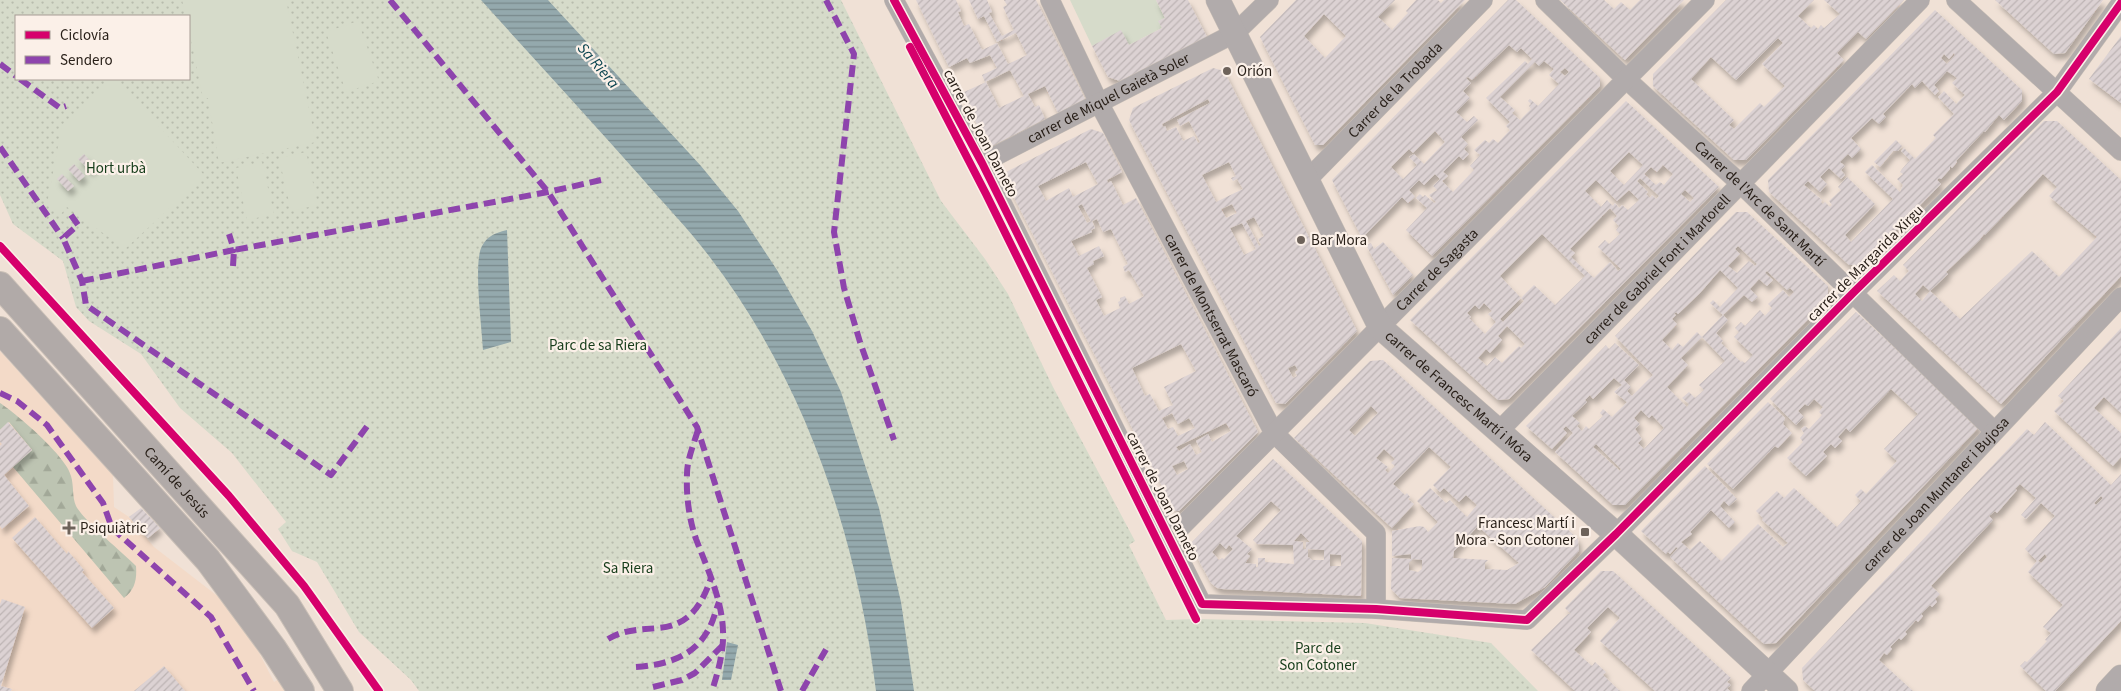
<svg xmlns="http://www.w3.org/2000/svg" width="2121" height="691" viewBox="0 0 2121 691" font-family="'Source Sans 3',sans-serif">
  <defs>
    <pattern id="forest-firs" width="22" height="20" patternUnits="userSpaceOnUse" patternTransform="scale(1.25)"><rect width="22" height="20" fill="#bdc4b2"/><path d="M5 1l3.5 6h-7zM16 11l3.5 6h-7z" fill="#a2a898"/></pattern>
    <pattern id="park-dots" width="8" height="8" patternUnits="userSpaceOnUse" patternTransform="scale(1.25)"><rect width="8" height="8" fill="#d6dbca"/><path d="M2 2h.1M6 6h.1" fill="none" stroke="#b8bcad" stroke-width="1.8" stroke-linecap="round"/></pattern>
    <pattern id="water-rules" width="6" height="5" patternUnits="userSpaceOnUse" patternTransform="scale(1.25)"><rect width="6" height="5" fill="#94a9ad"/><path d="M0 2.5h6" fill="none" stroke="#79898c"/></pattern>
    <pattern id="building-hatch" width="6" height="6" patternUnits="userSpaceOnUse" patternTransform="scale(1.25)"><rect width="6" height="6" fill="#dcd2d3"/><path d="M-1 1l2-2M0 6l6-6M5 7l2-2" fill="none" stroke="#bdb4b4"/></pattern>
    <filter id="shadow"><feDropShadow dx="3" dy="5.5" stdDeviation="2.5" flood-color="#0004"/></filter>
  </defs>
  <rect width="100%" height="100%" fill="#f0e1d6"/>
  <!-- built -->
  <path fill="#f3dac8" d="M0 351 113 475 114 507 129 517 154 547 224 601 249 633 274 682 279 679 286 691H0Z"/>
  <!-- forest -->
  <path fill="url(#forest-firs)" d="M0 403C17 414 67 457 71 476 74 486 72 497 76 506 84 521 122 552 136 566 137 579 135 590 124 598L13 467 32 450 9 422 0 430Z"/>
  <!-- park -->
  <path fill="url(#park-dots)" fill-rule="evenodd" d="M0 0H841L941 201 985 259 1008 294 1053 387 1135 541 1129 545 1166 620 1196 619 1365 623 1491 643 1538 691H419L411 680 359 632 317 562 292 551 278 529 286 522 232 453 180 408 141 354 89 321 76 307 63 261 13 224 0 195ZM16 16H189V79H16Z"/>
  <!-- garden -->
  <g fill="#d6dbca">
    <path d="M182 0H286L316 142 219 163 208 98H203L189 30V16H186Z"/>
    <path d="M1070 0H1156L1165 18 1159 21 1162 28 1129 45 1121 31 1092 46Z"/>
    <path d="M358 21 379 81 346 92 326 32Z"/>
    <path d="M110 79H115L205 176 125 249 67 207 61 214 47 204 62 125Z"/>
    <path d="M306 152 318 205 291 211 279 158Z"/>
    <path d="M262 162 274 214 247 220 236 168Z"/>
  </g>
  <!-- water -->
  <g fill="url(#water-rules)">
    <path d="M481 0H548L701 166 738 211 777 270 812 331 841 392 879 508 901 602 914 691H876C857 536 805 381 709 256 688 228 663 203 640 176 588 117 534 59 481 0Z"/>
    <path d="M507 230 511 342 483 350C482 328 473 262 482 246 488 235 496 233 507 230Z"/>
    <path d="M727 642 738 645 731 680H722Z"/>
  </g>
  <!-- building -->
  <g fill="url(#building-hatch)" fill-rule="evenodd" filter="url(#shadow)">
    <path d="M916 0H956L961 11 958 12 964 26 969 24 982 50 997 43 1008 64 1027 55 1016 33 997 42 984 16 978 19 969 0H987L992 12 989 13 1002 36 1014 30 1003 7 1007 5 1004 0H1036L1085 99 1058 113 1045 86 1028 94 1035 107 1039 105 1045 119 988 148 962 93 986 82 999 108 1024 96 1010 70 985 82 982 75 997 68 990 55 970 63 967 58 949 67Z"/>
    <path d="M1156 0H1188L1207 37 1120 81 1108 77 1092 46 1121 30 1129 45 1162 28 1158 21 1165 18Z"/>
    <path d="M1296 0H1395L1378 17 1392 30 1404 17 1408 13 1406 11 1416 0H1438L1441 3 1444 0H1465L1323 145H1315L1260 37ZM1324 14 1346 36 1325 58 1304 36Z"/>
    <path d="M1508 0H1516L1600 78V86L1432 256 1406 230 1427 208 1416 198 1420 194 1423 197 1425 195 1434 203 1436 202 1429 195 1437 190 1433 186 1440 179 1435 174 1424 185 1419 180 1409 190 1415 197 1408 203 1402 197 1362 238 1332 180ZM1509 45 1517 52 1521 48 1532 59 1528 64 1525 61 1486 98 1510 122 1506 126 1510 130 1498 143 1493 139 1489 143 1485 140 1474 150 1480 155 1470 166 1474 170 1453 192 1442 181 1448 176 1443 172 1459 156 1463 160 1469 154 1464 149 1468 144 1461 137 1478 120 1474 116 1467 122 1456 112 1470 98 1463 91 1471 83 1466 78 1468 77 1472 80ZM1544 61 1554 69 1549 75 1559 84 1538 106 1530 99 1528 101 1531 104 1529 106 1531 109 1520 120 1512 113 1515 110 1500 97 1535 62 1539 66ZM1565 68 1569 72 1565 76 1560 72ZM1435 131 1445 142 1424 164 1414 154 1409 157 1417 165 1403 179 1391 167 1409 149 1413 153Z"/>
    <path d="M1560 0H1604L1614 9 1621 2 1630 10 1640 0H1684L1625 60Z"/>
    <path d="M1726 0H1814L1798 16 1811 28 1814 25 1818 29 1821 25 1824 28 1840 14 1824 0H1904L1866 39 1858 32 1837 53 1844 60 1746 160H1734L1653 86V74ZM1778 38 1783 43 1762 64 1785 86 1764 107 1760 103 1734 129 1729 125 1734 120 1691 79 1711 57 1736 80Z"/>
    <path d="M1995 0H2103L2065 53 2054 54Z"/>
    <path d="M1935 10 2022 90V101L2004 120 1999 115 1985 132 1984 131 1956 161 1957 162 1952 168 1950 166V169L1941 179 1939 178 1937 180 1941 184 1861 265H1849L1769 192 1768 180ZM1954 53 1955 55 1947 64 1941 58 1944 54 1949 59ZM1947 71 1957 78 1952 83 1965 95 1956 104 1944 91 1938 97 1954 114 1933 135 1936 138 1915 159 1904 148 1901 151 1910 160 1902 169 1900 172 1903 174 1897 179 1903 185 1900 192 1872 165 1865 172 1893 199 1851 242 1845 235 1875 204 1847 177 1838 187 1841 190 1829 201 1832 205 1830 207 1825 202 1823 204 1821 202 1822 200 1804 185 1808 181 1820 192 1827 184 1820 177 1829 168 1841 179 1845 175 1841 170 1845 166 1840 162 1848 154 1852 158 1861 149 1851 138 1872 118 1879 124 1886 117 1883 114 1912 84 1915 88 1922 81 1935 95 1939 91 1934 85Z"/>
    <path d="M2121 36V103L2089 79Z"/>
    <path d="M1213 68 1224 71 1357 331 1285 404 1276 403 1129 120 1133 108ZM1208 99 1210 103 1177 120 1180 126 1189 121 1200 142 1198 143 1194 136 1183 141 1176 127 1167 131 1165 126 1163 127 1162 124ZM1229 162 1236 176 1231 178 1233 181 1237 179 1243 189 1216 202 1202 175ZM1232 204 1237 213 1226 218 1221 209ZM1254 217 1264 236 1258 239 1261 245 1259 246 1246 221ZM1242 223 1256 249 1244 255 1230 228ZM1295 365 1298 370 1295 372 1297 376 1293 378 1288 368Z"/>
    <path d="M1626 101 1719 187 1509 399 1498 400 1410 320ZM1629 152 1643 165 1624 185 1610 171ZM1663 165 1673 174 1664 185 1660 182 1656 185 1644 174 1651 167 1657 172ZM1640 178 1659 196 1656 199 1652 195 1650 198 1646 194 1648 192 1637 181ZM1596 180 1617 201 1629 190 1639 200 1628 210 1622 205 1619 208 1615 203 1613 206 1607 200 1601 207 1585 191ZM1685 190 1694 198 1690 202 1681 194ZM1610 208 1617 216 1613 220 1619 226 1616 230 1620 234 1609 244 1605 240 1598 247 1621 269 1618 271 1610 262 1594 278 1571 257 1575 253 1570 249ZM1542 234 1585 276 1555 305 1534 285 1521 298 1524 301 1503 322 1500 319 1521 298 1500 276ZM1484 303 1492 311 1488 314 1496 322 1485 334 1469 318 1471 317 1467 313 1475 305 1479 309ZM1507 326 1525 344 1521 348 1519 346 1502 363 1495 357 1487 366 1478 358 1486 349 1490 353 1502 340 1498 336Z"/>
    <path d="M2044 121H2057L2121 180V276L2001 404 1877 291 1894 275 1900 281 1909 271 1903 265ZM2043 174 2057 187 2049 196 2097 237 2059 277 2032 251 1960 319 1930 291 1922 301 1915 294 1923 285 1930 291 1948 274 1946 272 1979 241 1984 234 1985 235Z"/>
    <path d="M1091 129 1103 133 1122 172 1107 180 1108 183 1111 181 1123 205 1136 198 1258 432 1179 511H1175L1149 461 1002 174ZM1086 162 1098 184 1073 197 1069 188 1046 201 1038 186ZM1082 204 1091 221 1087 223 1078 206ZM1097 219 1103 232 1111 229 1128 264 1123 267 1125 272 1129 270 1144 296 1129 304 1125 296 1120 298V301L1118 302 1120 308 1104 316 1096 300 1102 297 1087 268 1094 264 1093 261 1104 256 1099 246 1079 256 1071 241 1092 232 1091 230 1095 228 1092 221ZM1181 344 1196 371 1164 387 1173 405 1159 411 1150 394 1145 396 1132 368ZM1172 413 1178 424 1189 418 1195 428 1178 436 1173 427 1168 429 1162 418ZM1226 423 1231 431 1212 442 1208 434 1196 441 1202 452 1196 455 1190 444 1179 451 1176 447ZM1184 461 1188 469 1177 475 1172 466Z"/>
    <path d="M1896 140 1902 146 1898 151H1893L1880 167 1874 162Z"/>
    <path d="M84 154 95 166 90 171 78 159Z"/>
    <path d="M74 164 85 176 79 181 68 169Z"/>
    <path d="M62 174 74 186 68 191 57 179Z"/>
    <path d="M1736 212H1747L1828 286V299L1625 505H1613L1555 452 1573 433 1566 426 1563 429 1567 433 1552 449 1526 426 1606 345 1609 349 1615 343 1639 365 1624 380 1631 387 1627 391 1632 396 1653 375 1615 336ZM1738 246 1757 264 1755 266 1749 261 1737 273 1728 266 1740 254 1735 249ZM1720 270 1738 288 1720 307 1713 300 1710 303 1723 315 1744 295 1752 302 1758 297 1750 289 1759 279 1767 286 1773 280 1765 273 1767 271 1787 290 1790 288 1794 292 1789 297 1783 290 1768 304 1772 308 1765 316 1760 310 1745 326 1741 322 1735 328 1739 332 1734 337 1753 355 1745 363 1742 361 1741 362 1721 343 1723 341 1716 333 1728 320 1723 315 1702 337 1725 361 1699 385 1704 390 1695 398 1689 392 1682 398 1689 404 1687 407 1667 387 1688 365 1681 358 1702 337 1697 332 1683 347 1678 343 1672 350 1662 340 1677 324 1672 319 1676 315 1674 314 1676 312 1678 314 1700 293ZM1614 378 1622 385 1614 392 1627 402 1612 417 1603 409 1600 413 1603 416 1589 429 1586 426 1582 431 1577 426 1580 423 1572 416 1587 402 1585 400 1590 395 1593 399ZM1641 410 1649 418 1652 415 1664 428 1644 449 1638 443 1642 439 1635 429 1640 424 1634 418ZM1596 444 1621 469 1620 471 1593 447Z"/>
    <path d="M1383 242 1413 275 1393 295 1366 245 1371 243 1374 249Z"/>
    <path d="M1856 312 1980 426 1776 643 1764 644 1670 557 1678 548 1676 547 1670 554 1668 552 1666 554 1641 531 1705 466 1737 499 1729 506 1724 501 1720 506 1735 522 1729 528 1711 510 1690 532 1692 534 1681 542 1690 550 1700 541 1721 561 1758 524 1783 547 1788 543 1762 520 1763 518 1756 511 1777 491 1784 498 1794 488 1837 527 1861 501 1855 495 1861 489 1866 494 1897 461 1884 449 1918 414 1891 389 1850 432 1846 428 1838 437 1842 441 1835 448 1831 444 1823 452 1827 456 1806 476 1787 458 1803 442 1800 438 1804 433 1801 429 1805 426 1809 429 1822 415 1819 412 1823 407 1814 399 1808 406 1805 404 1798 411 1804 417 1796 425 1770 399Z"/>
    <path d="M2121 328V413L2104 397 2094 408 2121 433V457L2113 466 2054 411 2064 401 2058 396Z"/>
    <path d="M1383 360 1578 539 1579 551 1545 587 1515 604 1400 598 1391 589 1392 558 1411 559V554L1392 556V531L1420 526 1424 527 1428 532 1438 522 1417 501 1430 488 1446 503 1450 500 1467 517 1477 505 1466 495 1459 502 1444 488 1440 492 1433 485 1451 467 1429 447 1393 484 1405 495 1407 493 1410 497 1408 499 1414 504 1392 528 1294 438 1370 361ZM1371 406 1378 413 1355 436 1349 430ZM1384 449 1395 459 1391 463 1395 466 1388 473 1385 470 1388 467 1376 458ZM1478 526 1500 546 1519 563 1507 570 1485 569V563L1488 560 1453 558 1454 551ZM1413 559 1422 560V569L1418 572 1409 570V563Z"/>
    <path d="M1768 402 1785 418 1783 424 1792 433 1778 448 1775 446 1733 489 1707 464Z"/>
    <path d="M8 422 32 450 4 475 29 506 2 529 0 526V446L2 444 0 442V430Z"/>
    <path d="M2045 422 2111 485 2121 474V621L2055 691H2046L2020 666 2025 661 2027 662 2047 641 2045 640 2051 633 2043 627 2063 605 2028 572 2037 561 2025 549 2055 516 2041 503 2026 519 2021 515 2036 498 2020 484 2015 489 2017 490 1997 513 1995 511 1989 516 1993 520 1931 586 1940 594 1935 599 1937 602 1932 607 1930 605 1921 614 1923 616 1918 622 1916 620 1905 632 1907 634 1901 640 1899 638 1890 647 1892 649 1887 655 1884 653 1879 660 1913 691H1815L1803 680 1802 668 2027 429 2034 435ZM2101 496 2103 498 2096 505 2094 503ZM2045 554 2047 557 2041 563 2038 561Z"/>
    <path d="M1273 459 1362 541 1361 596 1222 589 1217 588 1211 583 1191 546 1192 542ZM1271 501 1281 510 1253 540 1257 544 1293 545 1294 564 1265 562V558H1258V567H1256V564L1245 563 1250 556 1247 554 1252 549 1236 536ZM1301 533 1310 542H1306V549H1303V542L1294 541ZM1220 543 1226 549 1229 545 1233 549 1224 559 1222 558 1219 560 1212 552ZM1308 549 1324 550V560H1312L1308 557ZM1330 554 1341 555V566H1330Z"/>
    <path d="M141 508 160 528 148 538 129 517Z"/>
    <path d="M35 517 67 554 68 551 84 570 82 572 114 608 92 628 12 538Z"/>
    <path d="M1601 571H1613L1731 678 1727 682 1731 685 1727 688 1730 691H1655L1600 641 1620 618 1608 607 1587 628 1591 632 1574 650 1592 666 1595 662 1606 672 1603 675 1620 691H1575L1531 650 1568 614H1571L1565 608Z"/>
    <path d="M2 599 25 607 1 686 12 689 11 691H0V604Z"/>
    <path d="M164 666 185 691H134Z"/>
  </g>
  <g fill="none" stroke-linecap="round" stroke-linejoin="round">
    <!-- minor casing -->
    <g stroke="#c9bfb6" stroke-width="20">
      <g id="minor">
        <path d="M894 0 982 163 1202 604 1376 609 1527 620 1616 534 1854 292 2057 92 2121 3"/>
        <path id="s1" d="M1050 0 1099 103 1274 433 1376 533V609"/>
        <path id="s2" d="M1545 0 1626 79 1741 184 1994 431"/>
        <path d="M1956 0 2121 151"/>
        <path id="s3" d="M982 163 1235 33 1269 0"/>
        <path id="s4" d="M1307 180 1483 0"/>
        <path id="s5" d="M1499 431 1920 0"/>
        <path id="s6" d="M1169 539 1705 0"/>
        <path id="s7" d="M1751 691 2121 297"/>
      </g>
    </g>
    <!-- tertiary casing -->
    <g stroke="#c9bfb6" stroke-width="25">
      <g id="tertiary">
        <path id="s8" d="M1218 0 1380 327 1616 534 1786 691"/>
        <path d="M2108 691 2121 677"/>
      </g>
    </g>
    <!-- secondary casing -->
    <g stroke="#c9bfb6" stroke-width="28">
      <g id="secondary">
        <path id="s9" d="M0 285 287 605 340 691"/>
        <path d="M0 330 208 560 273 648 301 691"/>
      </g>
    </g>
    <!-- minor -->
    <use href="#minor" stroke="#b1abab" stroke-width="19"/>
    <!-- tertiary -->
    <use href="#tertiary" stroke="#b1abab" stroke-width="24"/>
    <!-- secondary -->
    <use href="#secondary" stroke="#b1aaa8" stroke-width="26"/>
    <!-- quiet -->
    <g stroke="#8e44ad" stroke-width="6" stroke-dasharray="12 6" stroke-linecap="butt">
      <path d="M390 0 548 192 697 427 781 691"/>
      <path d="M826 0 854 54 834 232 844 288 860 342 894 440"/>
      <path d="M0 64 16 76"/>
      <path d="M20 79 60 108 66 106"/>
      <path d="M0 147 63 238"/>
      <path d="M71 215 78 225 63 238 82 281 86 305 331 475 368 425"/>
      <path d="M233 266 234 250 548 192 601 180"/>
      <path d="M82 281 234 250 229 234"/>
      <path d="M0 393 17 401 47 425 103 503 112 528 211 617 254 691"/>
      <path d="M698 430C694 443 687 460 687 474 686 495 689 519 696 539 707 568 722 599 723 631 724 651 718 672 712 691"/>
      <path d="M608 639C625 629 639 630 658 628 689 626 702 605 711 578"/>
      <path d="M636 667C664 665 692 658 707 632 713 623 715 612 719 602"/>
      <path d="M653 687 682 680 695 673 722 646"/>
      <path d="M802 691 828 646"/>
    </g>
    <!-- cycleway casing -->
    <g stroke="#fbf0e8" stroke-width="11">
      <g id="cycleway">
        <path d="M894 0 982 163 1202 604 1376 609 1527 620 1616 534 1854 292 2057 92 2121 3"/>
        <path d="M910 47 986 194 1196 619"/>
        <path d="M0 246 229 496 304 586 379 691"/>
      </g>
    </g>
    <!-- cycleway -->
    <use href="#cycleway" stroke="#d6006c" stroke-width="8"/>
  </g>
  <!-- markers -->
  <g fill="#6d625a" stroke="#fbf0e8" stroke-width="2">
    <circle cx="1227" cy="71" r="5"/>
    <circle cx="1301" cy="240" r="5"/>
    <path d="M66.5 520.5h5v5h5v5h-5v5h-5v-5h-5v-5h5z"/>
    <rect x="1580" y="527" width="10" height="10" rx="2.5"/>
  </g>
  <g text-anchor="middle" stroke-width="4.5" stroke-linejoin="round" paint-order="stroke">
    <!-- poi labels -->
    <g font-size="15" fill="#271e17" stroke="#fbf0e8" text-anchor="start">
      <text x="1237" y="76">Orión</text>
      <text x="1311" y="245">Bar Mora</text>
      <text x="1575" y="528" text-anchor="end">Francesc Martí i<tspan x="1575" dy="17">Mora - Son Cotoner</tspan></text>
      <text x="80" y="533">Psiquiàtric</text>
    </g>
    <!-- street labels -->
    <g font-size="15" fill="#271e17" stroke="#fbf0e8">
      <text dy="5" stroke="none"><textPath href="#s4" startOffset="126">Carrer de la Trobada</textPath></text>
      <text dy="5" stroke="none"><textPath href="#s3" startOffset="142">carrer de Miquel Gaietà Soler</textPath></text>
      <text transform="translate(981 133) rotate(62)" y="5">carrer de Joan Dameto</text>
      <text dy="5" stroke="none"><textPath href="#s2" startOffset="296">Carrer de l'Arc de Sant Martí</textPath></text>
      <text transform="translate(1865 263) rotate(-45)" y="5">carrer de Margarida Xirgu</text>
      <text dy="5" stroke="none"><textPath href="#s5" startOffset="226">carrer de Gabriel Font i Martorell</textPath></text>
      <text dy="5" stroke="none"><textPath href="#s6" startOffset="380">Carrer de Sagasta</textPath></text>
      <text dy="5" stroke="none"><textPath href="#s1" startOffset="354">carrer de Montserrat Mascaró</textPath></text>
      <text dy="5" stroke="none"><textPath href="#s8" startOffset="470">carrer de Francesc Martí i Móra</textPath></text>
      <text dy="5" stroke="none"><textPath href="#s9" startOffset="265">Camí de Jesús</textPath></text>
      <text dy="5" stroke="none"><textPath href="#s7" startOffset="270">carrer de Joan Muntaner i Bujosa</textPath></text>
      <text transform="translate(1163 496) rotate(63)" y="5">carrer de Joan Dameto</text>
    </g>
    <!-- park labels -->
    <g font-size="15" fill="#163c1a" stroke="#fbf0e8">
      <text x="116" y="173">Hort urbà</text>
      <text x="598" y="350">Parc de sa Riera</text>
      <text x="628" y="573">Sa Riera</text>
      <text x="1318" y="653">Parc de<tspan x="1318" dy="17">Son Cotoner</tspan></text>
    </g>
    <!-- water labels -->
    <g font-size="16" font-style="italic" fill="#043f4b" stroke="#fbf0e8">
      <text transform="translate(599 65) rotate(49)" y="6">Sa Riera</text>
    </g>
  </g>
  <!-- legend -->
  <rect x="15" y="15" width="175" height="65" fill="#fbf0e8" stroke="#a69c94"/>
  <rect x="25" y="31" width="25" height="8" fill="#d6006c" stroke="#a69c94"/>
  <text x="60" y="40" font-size="15" fill="#271e17">Ciclovía</text>
  <rect x="25" y="56" width="25" height="8" fill="#8e44ad" stroke="#a69c94"/>
  <text x="60" y="65" font-size="15" fill="#271e17">Sendero</text>
</svg>
